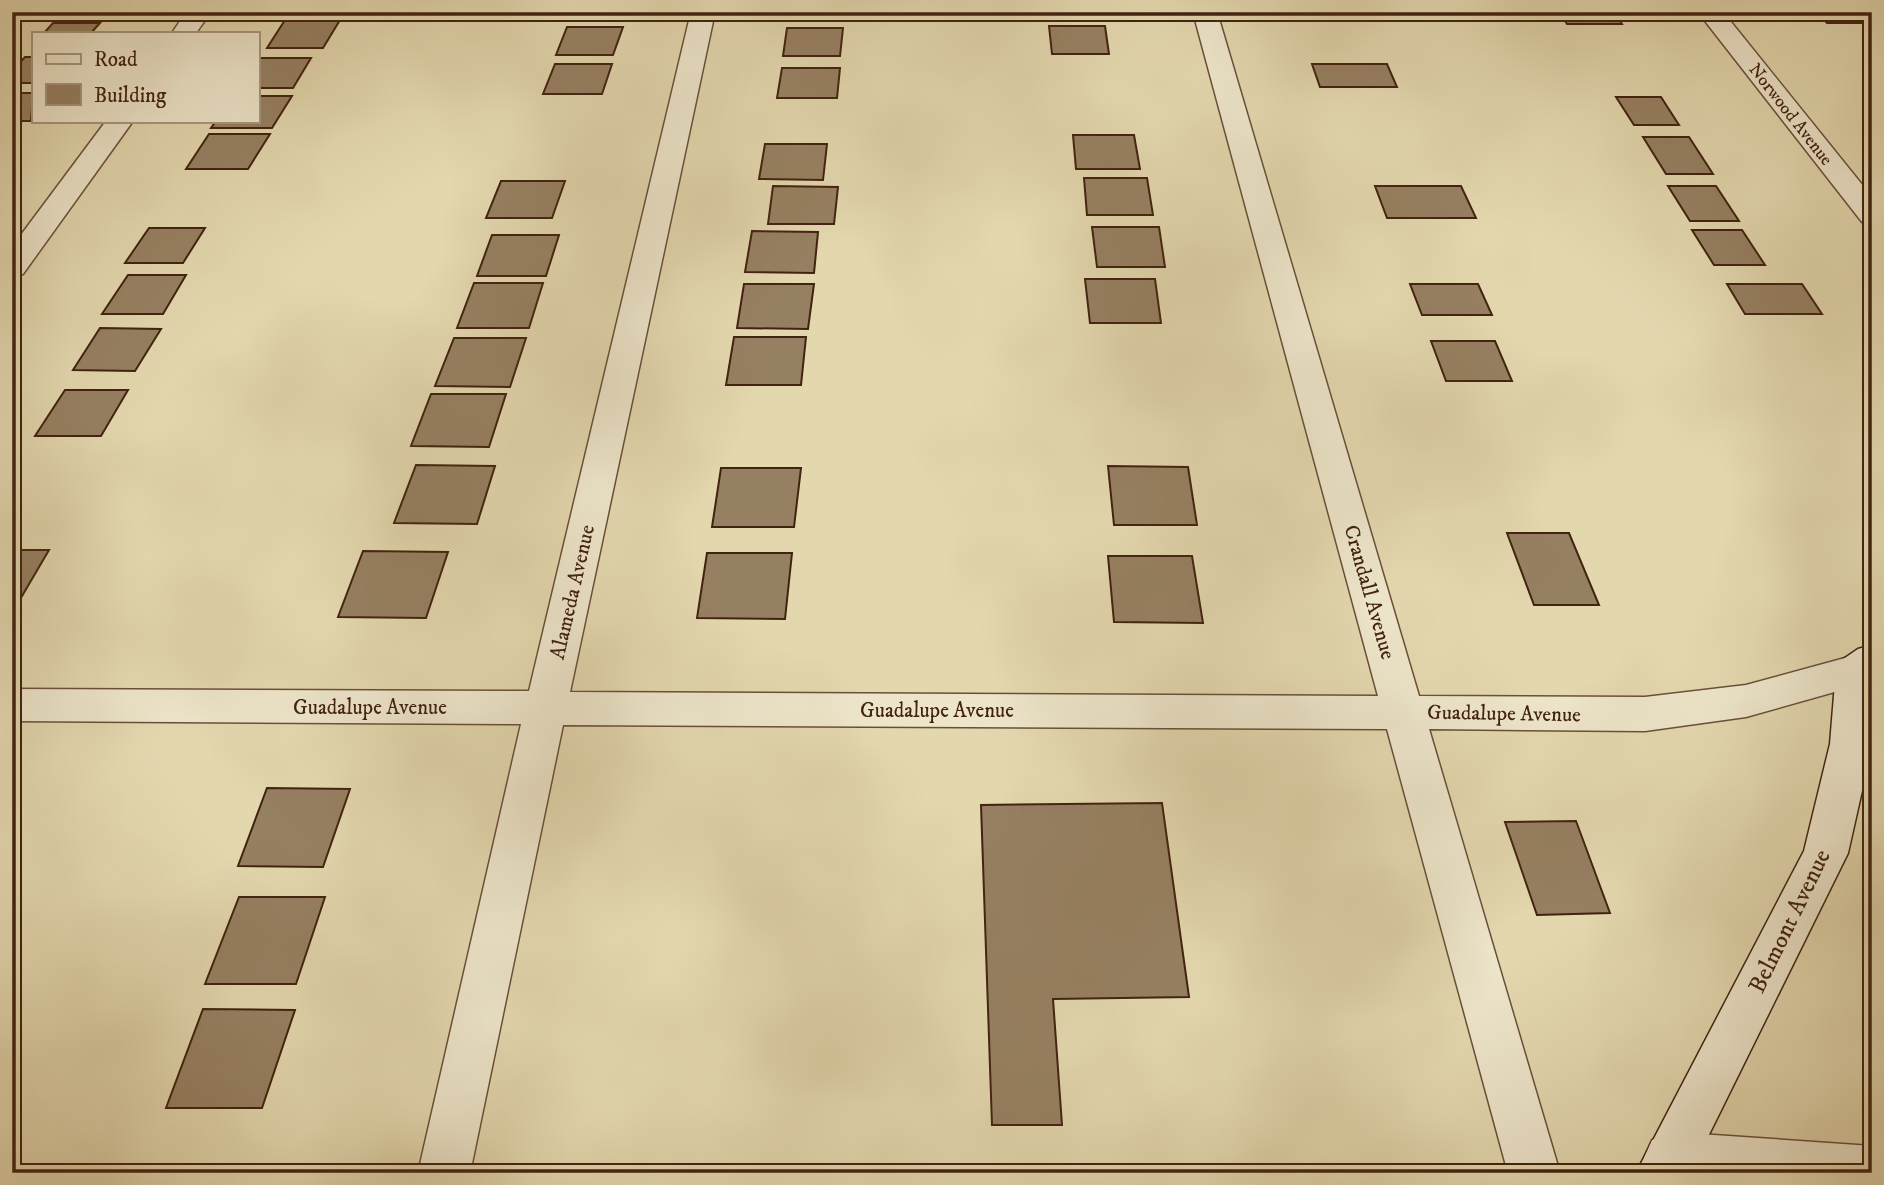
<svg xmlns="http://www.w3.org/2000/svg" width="1884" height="1185" viewBox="0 0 1884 1185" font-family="'IM FELL DW Pica',serif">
  <rect width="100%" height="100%" fill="#e3d7ae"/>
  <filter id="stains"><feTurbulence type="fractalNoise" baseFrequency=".00286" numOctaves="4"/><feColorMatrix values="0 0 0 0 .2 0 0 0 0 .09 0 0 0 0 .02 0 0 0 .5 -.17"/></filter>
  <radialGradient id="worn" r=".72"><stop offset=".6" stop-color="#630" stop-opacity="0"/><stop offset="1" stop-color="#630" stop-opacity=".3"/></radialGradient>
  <!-- building -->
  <g fill="#968062" stroke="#422210" stroke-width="2">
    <path d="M68 12H114L110 16H64Z"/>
    <path d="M573 12H628L625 20H570Z"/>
    <path d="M790 12H845L844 20H789Z"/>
    <path d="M1057 12H1112L1113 19H1058Z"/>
    <path d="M1303 12H1353L1354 15H1304Z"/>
    <path d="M1560 12H1615L1622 24H1567Z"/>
    <path d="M1817 12H1865L1872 23H1827Z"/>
    <path d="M285 20H340L323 48H267Z"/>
    <path d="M53 23H100L91 33H44Z"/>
    <path d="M1049 26H1105L1109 54H1052Z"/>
    <path d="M567 27H623L613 55H556Z"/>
    <path d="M787 28H843L840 56H783Z"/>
    <path d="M25 57H33V83H12V71Z"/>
    <path d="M257 58H311L293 88H257Z"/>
    <path d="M555 64H612L602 94H543Z"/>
    <path d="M1312 64H1387L1397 87H1320Z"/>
    <path d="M782 68H840L837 98H777Z"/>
    <path d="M12 93H33L31 121H12Z"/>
    <path d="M257 96H292L272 128H211L216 121H257Z"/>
    <path d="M1616 97H1661L1679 125H1634Z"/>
    <path d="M209 134H270L248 169H186Z"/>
    <path d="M1073 135H1134L1140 169H1076Z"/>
    <path d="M1643 137H1689L1713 174H1666Z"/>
    <path d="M765 144H827L823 180 759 179Z"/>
    <path d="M1084 178H1147L1153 215H1087Z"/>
    <path d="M501 181H565L552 218H486Z"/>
    <path d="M773 186 838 187 834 224H768Z"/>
    <path d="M1375 186H1461L1476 218H1387Z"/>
    <path d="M1668 186H1716L1739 221H1690Z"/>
    <path d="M1092 227H1159L1165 267H1097Z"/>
    <path d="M149 228H205L183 263H125Z"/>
    <path d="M1692 230H1742L1765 265H1714Z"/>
    <path d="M752 231 818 232 814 273 745 272Z"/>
    <path d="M492 235H559L546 276H477Z"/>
    <path d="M128 275H186L163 314H102Z"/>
    <path d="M1085 279H1155L1161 323H1090Z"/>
    <path d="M474 283H543L529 328H457Z"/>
    <path d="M744 284H814L808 329 737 328Z"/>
    <path d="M1410 284H1478L1492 315H1422Z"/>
    <path d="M1727 284H1802L1822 314H1745Z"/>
    <path d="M100 328 161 329 135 371 73 370Z"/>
    <path d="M734 337H806L801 385H726Z"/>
    <path d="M454 338H526L510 387 435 386Z"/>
    <path d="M1431 341H1495L1512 381H1446Z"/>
    <path d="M65 390H128L101 436H35Z"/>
    <path d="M431 394H506L489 447 411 446Z"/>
    <path d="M416 465 495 466 477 524 394 523Z"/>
    <path d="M1108 466 1188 467 1197 525H1114Z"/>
    <path d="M721 468H801L794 527H712Z"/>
    <path d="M1507 533H1569L1599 605H1534Z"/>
    <path d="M12 550H49L15 608H12Z"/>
    <path d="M363 551 448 552 426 618 338 617Z"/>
    <path d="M707 553H792L785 619 697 618Z"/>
    <path d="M1108 556H1192L1203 623 1114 622Z"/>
    <path d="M267 788 350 789 323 867 238 866Z"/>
    <path d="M1162 803 1189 997 1053 999 1062 1125H992L981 805Z"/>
    <path d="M1576 821 1610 913 1537 915 1505 822Z"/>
    <path d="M239 897H325L296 984H205Z"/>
    <path d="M203 1009 295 1010 262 1108H166Z"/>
  </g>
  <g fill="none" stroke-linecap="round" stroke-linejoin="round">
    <!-- street casing -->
    <g stroke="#6a4f38" stroke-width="3">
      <g id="street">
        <path d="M186 12H211L196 33H172Z"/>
        <path d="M691 12H715L570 692 1378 696 1193 12H1217L1419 696 1645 697 1746 685 1856 655 1870 660V682L1746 717 1645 731 1429 729 1560 1173H1508L1387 729 563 725 470 1173H418L521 724 12 721V689L529 691Z"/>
        <path d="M1698 12H1723L1872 197V225L1862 222Z"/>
        <path d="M106 121H133L23 274 12 277V247Z"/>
        <path d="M1670 1132 1872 1146V1173H1650L1644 1158 1652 1140Z"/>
      </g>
    </g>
    <!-- secondary casing -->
    <g stroke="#422210" stroke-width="3">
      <path id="secondary" d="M1872 645V746L1848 853 1690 1173H1636L1804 851 1830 744 1836 671 1842 660 1858 649Z"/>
    </g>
    <!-- street -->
    <use href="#street" fill="#ede5ca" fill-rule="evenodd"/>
    <!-- secondary -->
    <use href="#secondary" fill="#ede5ca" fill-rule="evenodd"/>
  </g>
  <g text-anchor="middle" stroke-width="6" stroke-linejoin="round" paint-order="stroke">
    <!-- far-street labels -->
    <g font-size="18" fill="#422210" stroke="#ede5ca">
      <text transform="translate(1791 114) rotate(52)" y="6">Norwood Avenue</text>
    </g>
    <!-- street labels -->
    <g font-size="21" fill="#422210" stroke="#ede5ca">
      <text transform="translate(572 592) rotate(-77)" y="7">Alameda Avenue</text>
      <text transform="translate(1370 592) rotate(74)" y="7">Crandall Avenue</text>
      <text x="370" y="714">Guadalupe Avenue</text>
      <text x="937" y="717">Guadalupe Avenue</text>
      <text transform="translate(1504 713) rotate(1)" y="7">Guadalupe Avenue</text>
    </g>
    <!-- near-street labels -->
    <g font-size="24" fill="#422210" stroke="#ede5ca">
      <text transform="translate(1789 921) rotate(-64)" y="8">Belmont Avenue</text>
    </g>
  </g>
  <!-- margin -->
  <rect width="1884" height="1185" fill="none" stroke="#e3d7ae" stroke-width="42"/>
  <rect x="14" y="14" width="1856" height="1157" fill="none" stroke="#422210" stroke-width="3.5"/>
  <rect x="21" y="21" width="1842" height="1143" fill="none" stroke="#422210" stroke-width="2"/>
  <!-- legend -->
  <rect x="32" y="32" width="228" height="91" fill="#ede5ca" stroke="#a99780" stroke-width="2"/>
  <rect x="46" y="54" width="35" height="10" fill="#ede5ca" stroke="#a99780" stroke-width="2"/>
  <text x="94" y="66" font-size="21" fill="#422210">Road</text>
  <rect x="46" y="84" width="35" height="21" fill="#968062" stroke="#a99780" stroke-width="2"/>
  <text x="94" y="102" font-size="21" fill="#422210">Building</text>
  <rect width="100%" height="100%" filter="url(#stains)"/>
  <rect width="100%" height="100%" fill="url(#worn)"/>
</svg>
